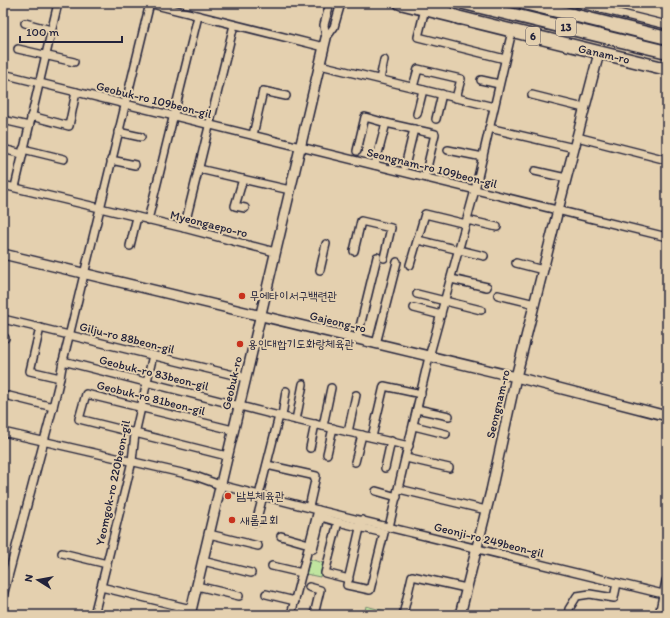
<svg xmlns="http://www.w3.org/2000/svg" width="670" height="618" viewBox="0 0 670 618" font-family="Itim,'Poor Story',sans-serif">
  <rect width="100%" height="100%" fill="#e4d0af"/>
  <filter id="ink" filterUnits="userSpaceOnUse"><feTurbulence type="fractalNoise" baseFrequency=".025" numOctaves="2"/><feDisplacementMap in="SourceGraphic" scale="8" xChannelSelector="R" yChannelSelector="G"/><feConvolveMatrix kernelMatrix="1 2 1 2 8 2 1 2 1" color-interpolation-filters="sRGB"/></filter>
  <g filter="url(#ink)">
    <!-- green -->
    <g fill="#c0e59f" stroke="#71846d">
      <path d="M310 559 323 563 320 577 306 574Z"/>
      <path d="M366 606 385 611 384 615H364Z"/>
    </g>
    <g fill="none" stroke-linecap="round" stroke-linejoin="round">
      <!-- minor casing -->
      <g stroke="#22223b" stroke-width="10">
        <g id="minor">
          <path d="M148 3 324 47"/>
          <path d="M577 3 667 25"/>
          <path d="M425 9 418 37 505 59"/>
          <path d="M25 23 51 30"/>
          <path d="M326 38 334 27 341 3"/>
          <path d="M326 38 324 25 330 3"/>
          <path d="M18 49 74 62"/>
          <path d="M320 65 494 107"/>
          <path d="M3 74 667 237"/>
          <path d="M380 79 384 60"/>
          <path d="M481 80 499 84"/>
          <path d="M413 87 418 69 461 79 456 98"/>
          <path d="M532 95 584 108"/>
          <path d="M417 114 423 90"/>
          <path d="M31 116 69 126 76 92"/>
          <path d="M436 119 442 94"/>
          <path d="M3 120 29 126"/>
          <path d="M386 123 435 134 426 172"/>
          <path d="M489 128 574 148"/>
          <path d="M118 132 141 137"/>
          <path d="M253 135 263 91 286 96"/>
          <path d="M577 137 667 160"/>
          <path d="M3 149 22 154"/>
          <path d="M23 149 64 159"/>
          <path d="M448 150 483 157"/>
          <path d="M357 151 365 117 386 123 375 165"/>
          <path d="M111 160 135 165"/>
          <path d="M405 166 414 129"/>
          <path d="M199 169 290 190"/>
          <path d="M535 171 566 178"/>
          <path d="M243 179 235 206 245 208"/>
          <path d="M3 185 184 228 275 252"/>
          <path d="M15 187 58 3"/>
          <path d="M148 220 198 16"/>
          <path d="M467 220 497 227"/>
          <path d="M184 228 234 25"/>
          <path d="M418 240 484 256"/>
          <path d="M130 246 137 217"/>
          <path d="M354 251 361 221 391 228 384 258"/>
          <path d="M516 263 543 270"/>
          <path d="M410 265 425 214 466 224"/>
          <path d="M320 270 326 244"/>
          <path d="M451 279 487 287"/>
          <path d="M417 294 481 310"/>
          <path d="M498 295 535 304"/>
          <path d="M414 308 441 315"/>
          <path d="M3 319 246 378"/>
          <path d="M40 328 30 371 60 378"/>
          <path d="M3 338H5"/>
          <path d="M357 339 377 257"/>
          <path d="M376 344 397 262"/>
          <path d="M63 361 279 416 409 446"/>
          <path d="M9 396 53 407"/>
          <path d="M417 409 449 416"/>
          <path d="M282 416 286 391"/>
          <path d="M296 420 303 384"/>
          <path d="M323 426 331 388"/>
          <path d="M414 426 446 434"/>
          <path d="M3 432 195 476 220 485 318 510 667 595"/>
          <path d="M348 432 356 395"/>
          <path d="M372 437 384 386 421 394"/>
          <path d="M310 448 315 424"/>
          <path d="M327 454 333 428"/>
          <path d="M227 456 79 419 86 394 233 430"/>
          <path d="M406 458 449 468"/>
          <path d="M355 462 362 435"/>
          <path d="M267 465 316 476 309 507"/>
          <path d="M385 468 391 441"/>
          <path d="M399 489 486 510"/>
          <path d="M376 491 397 497"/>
          <path d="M259 495 279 416"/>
          <path d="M256 522 263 496"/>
          <path d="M389 527 429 357 475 190 512 31"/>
          <path d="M209 534 258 546"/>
          <path d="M281 536 309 544"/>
          <path d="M313 549 321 517 338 522"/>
          <path d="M62 553 107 564"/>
          <path d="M203 561 251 573"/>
          <path d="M272 566 302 573"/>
          <path d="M349 579 325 573 338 522 384 533 370 590 347 585 360 528 362 520"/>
          <path d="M197 586 239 596"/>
          <path d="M101 587 191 609"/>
          <path d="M309 587 320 590 314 615"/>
          <path d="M266 594 295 601"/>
          <path d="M3 596 53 407 60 378 63 361 150 3"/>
          <path d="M94 615 127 482 132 461 135 434 153 355"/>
          <path d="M291 615 318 510"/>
          <path d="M403 615 412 576 466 588"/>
          <path d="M568 615 569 609 577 596 590 594 614 598 617 583"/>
        </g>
      </g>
      <!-- tertiary casing -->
      <g stroke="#22223b" stroke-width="12">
        <g id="tertiary">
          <path d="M3 254 516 377 667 416"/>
          <path d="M190 615 326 38"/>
          <path d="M460 615 491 491 516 377 558 210 599 53"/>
          <path d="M660 615 667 581"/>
        </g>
      </g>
      <!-- primary casing -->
      <g stroke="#22223b" stroke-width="15">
        <path id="primary" d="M400 3 667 69"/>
      </g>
      <!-- trunk casing -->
      <g stroke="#22223b" stroke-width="15">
        <g id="trunk">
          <path d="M423 3 459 18"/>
          <path d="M464 3 667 52"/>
          <path d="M524 3 667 38"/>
        </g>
      </g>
      <!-- minor -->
      <use href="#minor" stroke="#e4d0af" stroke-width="7"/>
      <!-- tertiary -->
      <use href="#tertiary" stroke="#e4d0af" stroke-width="9"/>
      <!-- primary -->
      <use href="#primary" stroke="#e4d0af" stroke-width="12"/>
      <!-- trunk -->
      <use href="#trunk" stroke="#e4d0af" stroke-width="12"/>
    </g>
  </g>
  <!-- markers -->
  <g fill="#c8321e" stroke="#e4d0af" stroke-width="1.5">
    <circle cx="242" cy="296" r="4"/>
    <circle cx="240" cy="344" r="4"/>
    <circle cx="228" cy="496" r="4"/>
    <circle cx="232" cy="520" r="4"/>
  </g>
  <g text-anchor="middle" stroke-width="4" stroke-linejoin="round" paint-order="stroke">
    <!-- shield labels -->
    <g fill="#e4d0af" stroke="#5c565e" stroke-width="1">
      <rect x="556" y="18" width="20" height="18" rx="3"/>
      <rect x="526" y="27" width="14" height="18" rx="3"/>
    </g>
    <g font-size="11" font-weight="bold" fill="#22223b">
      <text x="566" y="31">13</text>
      <text x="533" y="40">6</text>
    </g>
    <!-- street labels -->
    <g font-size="12" fill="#22223b" stroke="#e4d0af">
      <text transform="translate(604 54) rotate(13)" y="4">Ganam-ro</text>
      <text transform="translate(154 100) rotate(14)" y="4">Geobuk-ro 109beon-gil</text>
      <text transform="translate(432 168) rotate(14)" y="4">Seongnam-ro 109beon-gil</text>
      <text transform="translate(209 224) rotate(14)" y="4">Myeongaepo-ro</text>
      <text transform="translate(338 322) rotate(14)" y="4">Gajeong-ro</text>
      <text transform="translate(127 338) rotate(14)" y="4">Gilju-ro 88beon-gil</text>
      <text transform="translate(154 373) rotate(14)" y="4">Geobuk-ro 83beon-gil</text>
      <text transform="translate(232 383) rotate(-77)" y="4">Geobuk-ro</text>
      <text transform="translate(151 398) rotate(14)" y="4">Geobuk-ro 81beon-gil</text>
      <text transform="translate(498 404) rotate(-77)" y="4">Seongnam-ro</text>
      <text transform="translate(113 483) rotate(-78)" y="4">Yeomgok-ro 220beon-gil</text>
      <text transform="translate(489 540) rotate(14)" y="4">Geonji-ro 249beon-gil</text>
    </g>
    <!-- poi labels -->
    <g font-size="12" fill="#22223b" stroke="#e4d0af" text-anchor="start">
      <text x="250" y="300">무에타이서구백련관</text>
      <text x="248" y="348">용인대합기도화랑체육관</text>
      <text x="236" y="500">남부체육관</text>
      <text x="240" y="524">새롬교회</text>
    </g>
  </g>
  <!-- margin -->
  <rect width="670" height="618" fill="none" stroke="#e4d0af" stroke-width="16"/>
  <rect x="8" y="8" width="654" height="602" fill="none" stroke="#22223b" stroke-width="1.5" filter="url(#ink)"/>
  <!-- north arrow -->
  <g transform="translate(38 580) rotate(281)" stroke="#e4d0af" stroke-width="3" paint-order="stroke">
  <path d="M0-3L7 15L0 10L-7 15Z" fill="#22223b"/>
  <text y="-6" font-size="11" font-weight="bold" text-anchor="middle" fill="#22223b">N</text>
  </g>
  <!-- scale -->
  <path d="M20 36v6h102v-6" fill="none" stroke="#22223b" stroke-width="2"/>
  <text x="26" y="36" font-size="12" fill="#22223b" stroke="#e4d0af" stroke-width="3" paint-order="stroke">100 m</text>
</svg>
